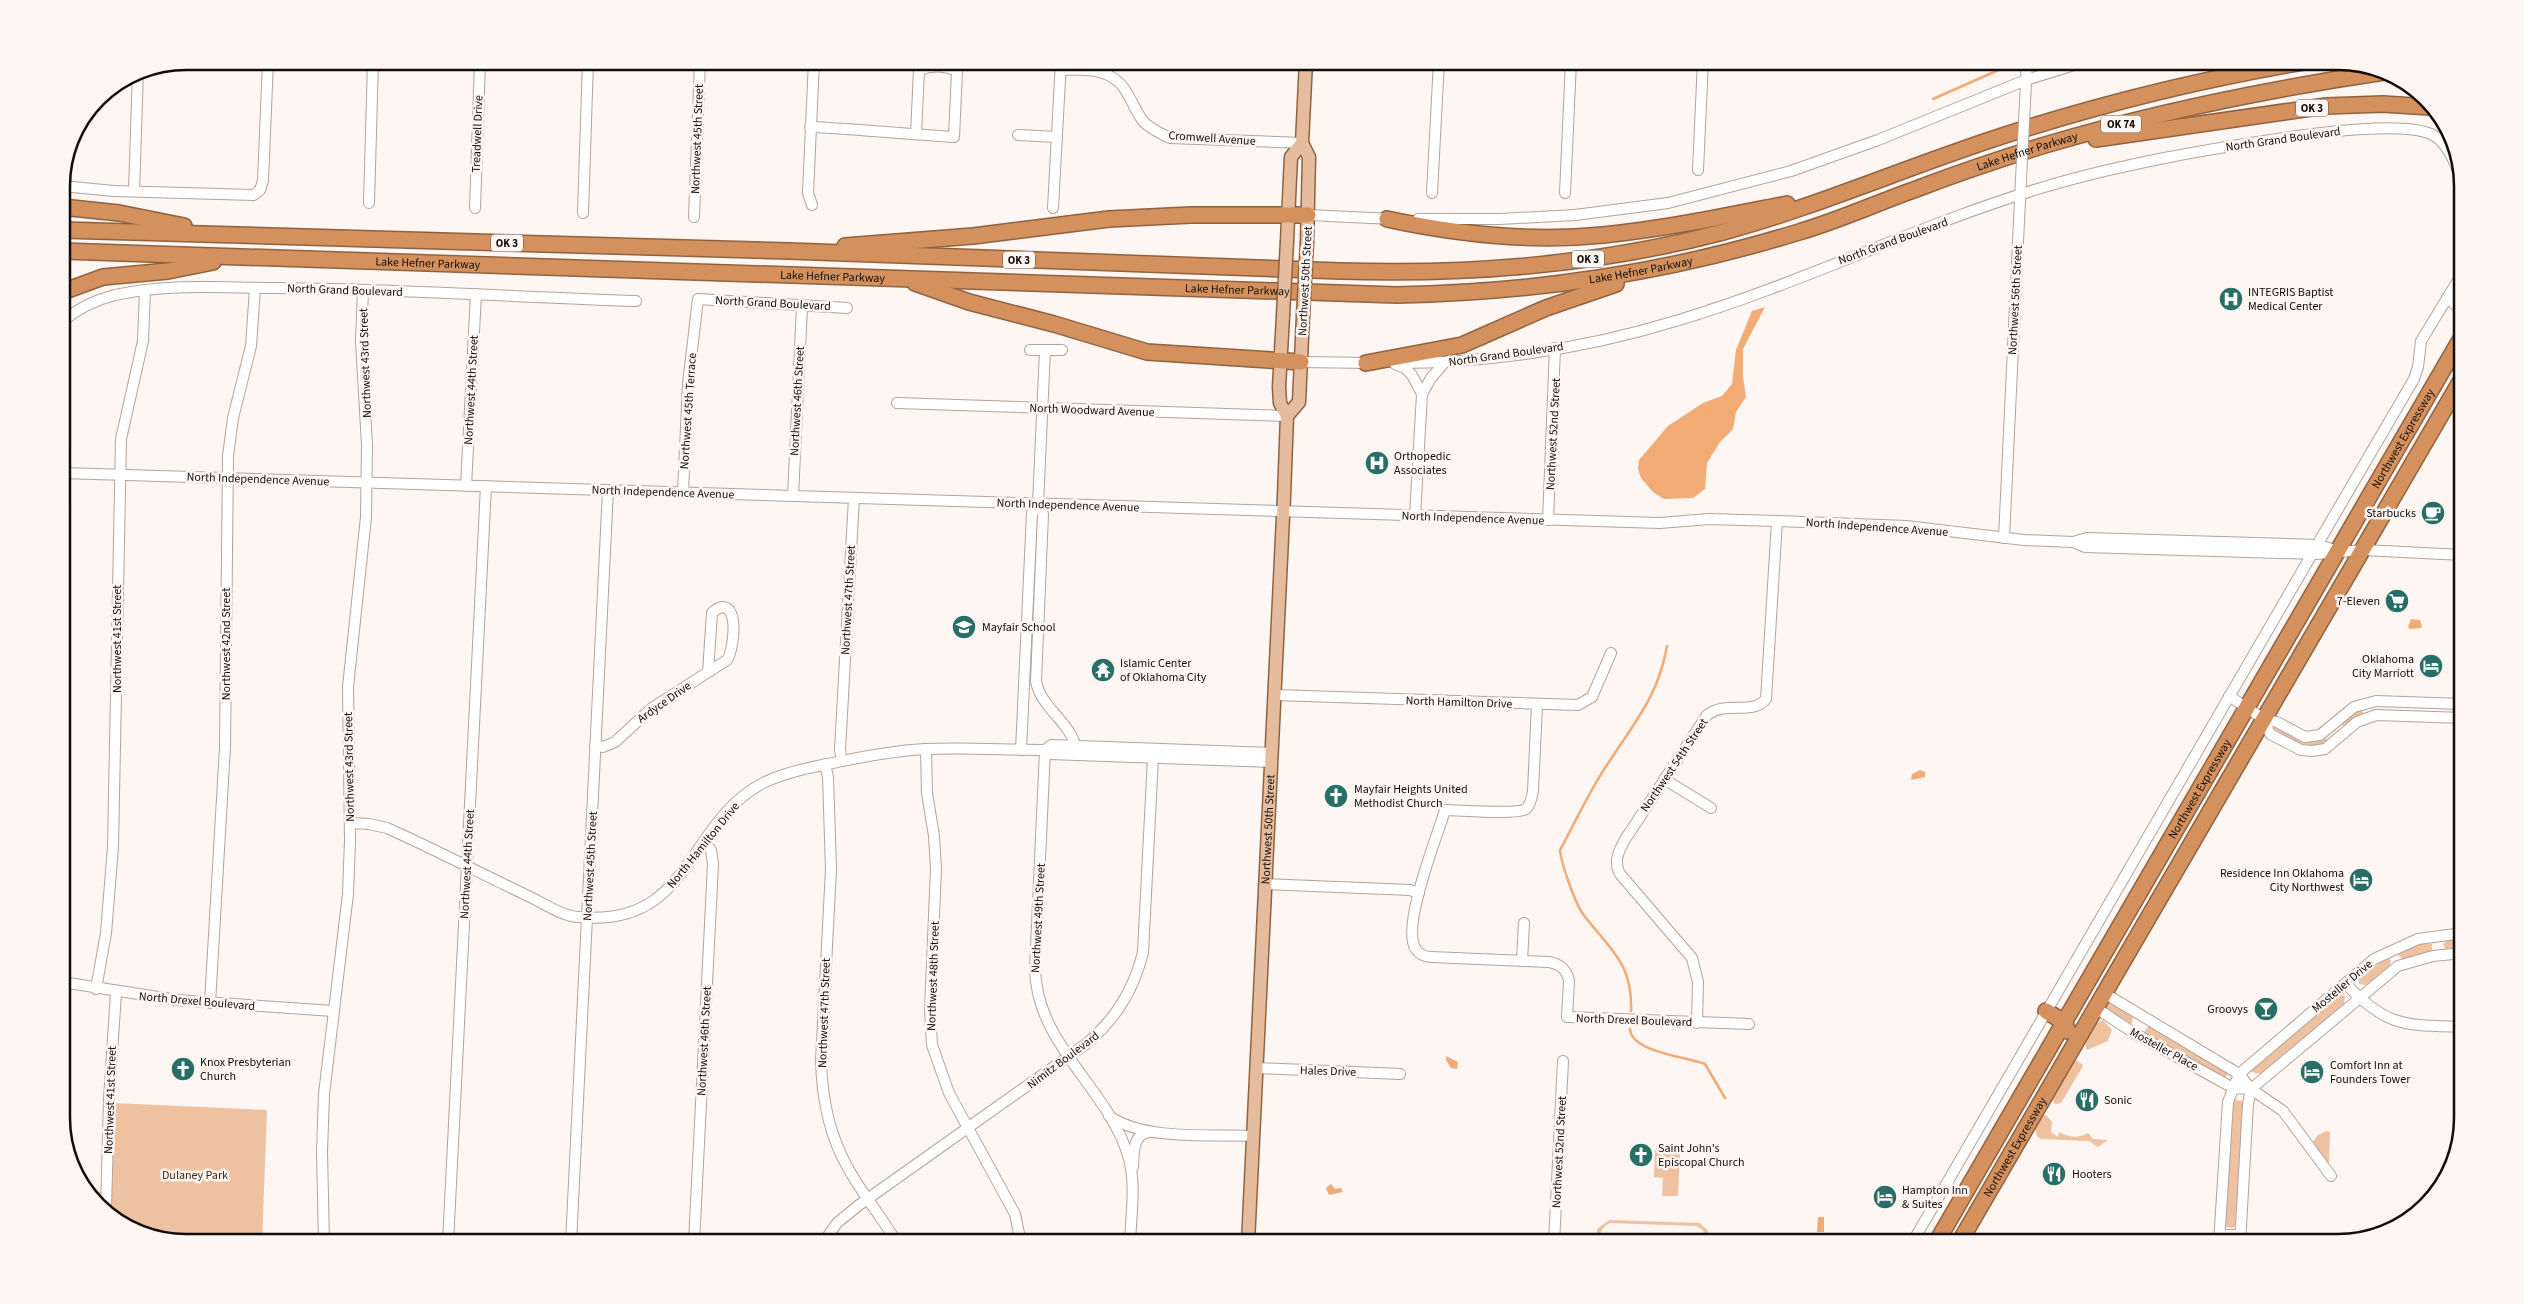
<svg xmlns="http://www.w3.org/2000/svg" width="2524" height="1304" viewBox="0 0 2524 1304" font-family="'Source Sans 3',sans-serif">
  <rect width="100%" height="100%" fill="#fdf6f2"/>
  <!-- green -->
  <g fill="#eec1a1">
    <path d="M2361 709 2364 713 2344 727 2341 723Z"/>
    <path d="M2271 722 2319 740 2326 738 2328 742C2307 752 2290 738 2272 728Z"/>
    <path d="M2449 939H2463V949L2446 950 2443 944Z"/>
    <path d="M2426 943 2432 944V951L2428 953 2403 960 2398 954 2402 948Z"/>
    <path d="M2387 958 2391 960 2389 969 2365 985 2359 984V977Z"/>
    <path d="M2341 995 2345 996 2344 1004 2260 1074 2252 1072 2251 1070Z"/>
    <path d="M2108 1001 2133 1015 2132 1023 2127 1024 2103 1010Z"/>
    <path d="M2103 1020 2112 1030 2108 1041 2087 1050C2082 1041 2094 1023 2103 1020Z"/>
    <path d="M2152 1026 2225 1070 2228 1074 2224 1079 2146 1036 2144 1032 2148 1027Z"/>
    <path d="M2076 1060 2083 1065 2082 1068 2061 1103 2055 1104 2052 1098Z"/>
    <path d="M2235 1100 2242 1101 2244 1106 2237 1223 2233 1228 2227 1227 2225 1223 2231 1106Z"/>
    <path d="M113 1103 267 1110 262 1243H186L131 1230 109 1210Z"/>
    <path d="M2046 1115 2052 1122 2051 1132 2058 1137 2059 1132C2069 1137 2077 1139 2088 1133L2093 1139 2108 1140 2098 1147 2089 1141 2041 1139 2037 1136 2035 1128 2042 1116Z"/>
    <path d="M2326 1131 2330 1132 2329 1165 2313 1142 2317 1136Z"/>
    <path d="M1655 1150 1680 1151 1678 1196H1662L1663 1178 1654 1177Z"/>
    <path d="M1609 1220 1700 1223 1708 1231V1243H1705L1703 1230 1696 1226 1610 1223C1601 1228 1600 1232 1599 1243H1596L1597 1229Z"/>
  </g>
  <!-- water -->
  <g fill="#f3ab75">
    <path d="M1765 307 1743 349V377L1746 397 1736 412 1733 429 1720 442 1707 463 1705 489 1693 498 1664 499 1653 492 1641 478 1638 469 1639 460 1668 426 1703 403 1722 396 1732 384 1736 350 1752 311Z"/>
    <path d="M2411 619 2420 620 2422 626 2421 628 2410 629 2408 627Z"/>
    <path d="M1920 770 1925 772V777L1911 780 1912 774Z"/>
    <path d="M1446 1056 1458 1062 1457 1069 1451 1068 1446 1060Z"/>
    <path d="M1331 1184 1335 1189 1341 1188 1343 1192 1329 1195 1326 1188Z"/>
    <path d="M1818 1217H1824V1232H1817Z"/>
  </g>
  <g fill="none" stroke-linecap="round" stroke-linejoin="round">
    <!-- stream -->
    <g stroke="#f3ab75" stroke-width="2.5">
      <path d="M1933 99 2003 68V63"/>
      <path d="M1631 1011C1633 962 1609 949 1583 914 1575 903 1561 863 1560 850 1576 821 1590 789 1609 762 1635 722 1659 694 1667 646"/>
      <path d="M1630 1029C1631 1052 1687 1057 1705 1064L1725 1098"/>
    </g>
    <!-- minor casing -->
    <g stroke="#b3a499" stroke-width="12">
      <g id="minor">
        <path d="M1061 70C1076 70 1094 68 1108 75 1129 85 1130 104 1143 121 1150 129 1160 133 1170 138L1302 143"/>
        <path d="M2025 103 2027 61"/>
        <path d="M810 127C858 129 906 134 954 137L957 71C944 65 932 65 919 70L916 134"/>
        <path d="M1018 135 1057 137"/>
        <path d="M1698 170 1703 61"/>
        <path d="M62 186 114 191 254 195 260 190 263 181 268 61"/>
        <path d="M134 191 138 71"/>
        <path d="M1432 193 1439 61"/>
        <path d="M1565 193 1571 61"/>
        <path d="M369 203 373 61"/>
        <path d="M812 205 808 193 814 61"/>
        <path d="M475 208 480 61"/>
        <path d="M1053 208 1061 61"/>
        <path d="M583 213 588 61"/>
        <path d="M1308 215 1393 219"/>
        <path d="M694 217 700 61"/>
        <path d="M1418 219H1500L1575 215 1668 203 1791 171 1878 140 2026 80 2087 61"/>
        <path d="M2447 298 2463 311"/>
        <path d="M62 322C77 309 95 300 115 295 168 283 223 288 277 288 397 289 517 297 636 301"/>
        <path d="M1030 350H1062"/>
        <path d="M1045 350 1038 504 1043 514 1036 681C1040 707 1071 723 1075 746"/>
        <path d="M1301 362 1372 363"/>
        <path d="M1394 363C1489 363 1588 348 1679 320 1802 283 1918 225 2041 188 2120 164 2209 149 2290 137 2323 132 2402 122 2431 134 2448 142 2455 164 2462 180"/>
        <path d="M1395 364 1405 368 1412 375 1422 394 1415 516"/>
        <path d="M1422 394 1431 378 1444 363"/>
        <path d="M897 403 1287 416"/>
        <path d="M62 473 1660 523 1709 519 1777 521 1906 526 2024 540 2073 542 2087 538 2319 545 2338 551"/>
        <path d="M466 486 476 294"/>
        <path d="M683 492 688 384 698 299 847 308"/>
        <path d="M793 496 802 307"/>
        <path d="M1548 520 1555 348"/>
        <path d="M2004 538 2021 179"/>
        <path d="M2073 542 2085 547 2316 554 2363 550 2463 555"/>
        <path d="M2317 545 2414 379 2418 367 2421 341 2463 272"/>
        <path d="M1275 695 1578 705 1592 697 1611 653"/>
        <path d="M2229 696 2264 719 2277 722 2305 737 2320 735 2354 707 2376 701 2463 704"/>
        <path d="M1537 705 1533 791C1532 797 1531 804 1526 809 1516 815 1460 810 1445 810 1437 837 1402 924 1415 948 1419 954 1425 957 1431 957L1549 962C1560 964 1566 969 1569 980L1567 1017 1749 1024"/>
        <path d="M2264 719 2270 734 2301 750 2312 751 2325 749 2357 722 2376 715 2463 718"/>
        <path d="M595 746 603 747 615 742 652 708 727 660C733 652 740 606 722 607 717 608 715 610 712 613L708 672"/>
        <path d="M926 749 927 793 934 836 936 869 930 1010 932 1045 949 1093 1015 1214 1021 1243"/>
        <path d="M1021 750 1032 513 1038 504"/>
        <path d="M1045 750 1035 969C1037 1047 1110 1089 1129 1159 1136 1186 1131 1215 1130 1243"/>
        <path d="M1045 750 1051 745 1272 753"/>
        <path d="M842 761 840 750 854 498"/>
        <path d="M825 764 828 777 831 869 821 1061C822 1099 829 1135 848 1168 862 1194 882 1217 897 1243"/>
        <path d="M1664 779 1711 808"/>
        <path d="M350 823 369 824 387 828C434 849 480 873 526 895 542 902 561 916 578 917 692 928 685 824 763 783 783 773 806 768 828 764 860 757 892 751 925 749 965 747 1005 750 1045 750L1050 754 1272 762"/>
        <path d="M1265 884 1410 890 1419 893"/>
        <path d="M1522 961 1524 923"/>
        <path d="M62 982 177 1000 333 1011"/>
        <path d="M2346 984C2387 1028 2406 1025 2463 1027"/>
        <path d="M96 989 106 933 113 847 121 439 143 341 145 290"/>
        <path d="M2104 993 2239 1074 2251 1089 2283 1111 2331 1176"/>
        <path d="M210 1003 225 747 228 456 233 418 251 346 255 288"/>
        <path d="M2096 1008 2134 1033 2233 1088 2251 1089"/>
        <path d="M1697 1023 1698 982 1692 958 1620 874C1613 861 1619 850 1626 838L1707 715C1727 700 1752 716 1766 699L1777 521"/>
        <path d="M1256 1068 1400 1074"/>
        <path d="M1109 1116C1145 1141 1210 1134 1253 1136"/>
        <path d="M1133 1167C1134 1154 1132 1134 1149 1132"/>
        <path d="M106 1208 109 1099 116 993"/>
        <path d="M2219 1235H2240"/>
        <path d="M324 1243 322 1152 324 1094 348 894 350 840 348 687 366 517 367 445 361 341 363 290"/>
        <path d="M448 1243 486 486"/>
        <path d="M571 1243 608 490"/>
        <path d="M694 1243 713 864 711 850 704 843"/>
        <path d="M823 1243 837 1223 859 1205 1086 1044C1115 1020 1134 990 1143 952L1153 758"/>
        <path d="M1554 1243 1563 1061"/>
        <path d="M1912 1243 2312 554"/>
        <path d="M2219 1243 2228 1102 2239 1074 2374 959 2418 939 2463 933"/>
        <path d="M2240 1243 2248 1104 2251 1089 2398 966 2433 956 2463 953"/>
      </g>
    </g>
    <!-- major casing -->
    <g stroke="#906340" stroke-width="15">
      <g id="major">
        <path d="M1306 61 1302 143 1309 157 1307 242"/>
        <path d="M1287 241 1291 157 1302 143"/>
        <path d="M1287 416 1299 402 1303 316"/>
        <path id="s1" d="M1248 1243 1284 496 1287 416 1280 403 1279 387 1283 316"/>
      </g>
    </g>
    <!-- highway casing -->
    <g stroke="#906340" stroke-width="18">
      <g id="highway">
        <path d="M2096 139 2326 106 2383 104 2430 107"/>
        <path d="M62 207 119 213 184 226"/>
        <path d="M1387 219C1456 234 1532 242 1603 235 1665 229 1726 216 1787 204"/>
        <path d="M62 230 789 251 1341 271C1469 275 1598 265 1723 232 1815 207 1902 169 1993 139 2096 105 2201 79 2309 61"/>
        <path d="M845 246 973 236 1109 219 1191 215H1308"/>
        <path id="s2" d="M62 251 1397 295C1537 292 1666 273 1799 232 1840 220 1879 202 1919 188 1961 172 2003 158 2045 145 2156 112 2269 89 2384 72"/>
        <path d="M915 283 969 302 1054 324 1147 352 1301 362"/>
        <path d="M62 292 103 277 168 271 213 262"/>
        <path d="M1366 363 1462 345 1546 308 1616 284"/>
        <path d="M2046 1011 2064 1022 2068 1031"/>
        <path id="s3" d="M1936 1243 2463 335"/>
        <path id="s4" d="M1959 1243 2463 377"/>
      </g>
    </g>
    <!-- minor -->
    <use href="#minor" stroke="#fff" stroke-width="10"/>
    <!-- major -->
    <use href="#major" stroke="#e5bd9e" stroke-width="12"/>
    <!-- highway -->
    <use href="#highway" stroke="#d4915e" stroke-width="15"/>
    <!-- minor-bridge casing -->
    <g stroke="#b3a499" stroke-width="12" stroke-linecap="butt">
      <path id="minor-bridge" d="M2021 179 2025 103"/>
    </g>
    <!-- major-bridge casing -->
    <g stroke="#906340" stroke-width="15" stroke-linecap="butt">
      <g id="major-bridge">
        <path d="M1283 316 1287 241"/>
        <path d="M1303 316 1307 242"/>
      </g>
    </g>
    <!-- minor-bridge -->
    <use href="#minor-bridge" stroke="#fff" stroke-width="10"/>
    <!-- major-bridge -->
    <use href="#major-bridge" stroke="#e5bd9e" stroke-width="12"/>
  </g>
  <!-- icons -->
  <defs>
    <g id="hospital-disc" transform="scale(1.25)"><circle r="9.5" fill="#266e66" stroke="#fdf6f2"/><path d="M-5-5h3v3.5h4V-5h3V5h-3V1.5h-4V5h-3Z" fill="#fff"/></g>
    <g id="cafe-disc" transform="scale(1.25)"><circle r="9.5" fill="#266e66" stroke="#fdf6f2"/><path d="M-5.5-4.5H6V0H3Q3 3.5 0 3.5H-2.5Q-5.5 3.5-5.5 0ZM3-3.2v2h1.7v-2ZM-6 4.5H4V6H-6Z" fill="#fff"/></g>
    <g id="supermarket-disc" transform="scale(1.25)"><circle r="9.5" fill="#266e66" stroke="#fdf6f2"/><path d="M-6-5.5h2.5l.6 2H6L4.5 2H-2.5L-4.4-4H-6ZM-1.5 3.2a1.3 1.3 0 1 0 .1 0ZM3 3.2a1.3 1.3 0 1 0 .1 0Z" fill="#fff"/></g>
    <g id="school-disc" transform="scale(1.25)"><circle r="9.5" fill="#266e66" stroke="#fdf6f2"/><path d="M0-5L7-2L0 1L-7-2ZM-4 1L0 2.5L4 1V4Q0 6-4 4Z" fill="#fff"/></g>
    <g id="hotel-disc" transform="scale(1.25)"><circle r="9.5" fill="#266e66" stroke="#fdf6f2"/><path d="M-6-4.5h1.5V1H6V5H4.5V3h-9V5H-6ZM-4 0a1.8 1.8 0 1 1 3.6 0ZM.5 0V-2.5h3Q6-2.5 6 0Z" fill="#fff"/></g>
    <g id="temple-disc" transform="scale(1.25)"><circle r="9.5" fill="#266e66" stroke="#fdf6f2"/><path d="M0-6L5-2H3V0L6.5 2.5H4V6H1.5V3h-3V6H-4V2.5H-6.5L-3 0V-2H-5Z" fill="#fff"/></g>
    <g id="church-disc" transform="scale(1.25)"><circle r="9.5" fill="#266e66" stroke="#fdf6f2"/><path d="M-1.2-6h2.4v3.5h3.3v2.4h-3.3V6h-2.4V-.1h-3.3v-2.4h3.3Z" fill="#fff"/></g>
    <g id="bar-disc" transform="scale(1.25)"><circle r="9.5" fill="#266e66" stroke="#fdf6f2"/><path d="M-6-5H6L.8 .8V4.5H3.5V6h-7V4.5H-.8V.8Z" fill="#fff"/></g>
    <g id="restaurant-disc" transform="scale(1.25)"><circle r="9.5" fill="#266e66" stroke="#fdf6f2"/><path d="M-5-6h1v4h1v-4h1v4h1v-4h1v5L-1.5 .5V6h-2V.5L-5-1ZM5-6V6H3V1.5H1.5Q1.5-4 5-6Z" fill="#fff"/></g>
  </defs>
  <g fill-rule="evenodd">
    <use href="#hospital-disc" x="2231" y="299"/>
    <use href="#hospital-disc" x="1377" y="463"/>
    <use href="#cafe-disc" x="2433" y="513"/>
    <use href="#supermarket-disc" x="2397" y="601"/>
    <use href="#school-disc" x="964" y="627"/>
    <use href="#hotel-disc" x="2431" y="666"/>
    <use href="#temple-disc" x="1103" y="670"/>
    <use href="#church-disc" x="1336" y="796"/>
    <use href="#hotel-disc" x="2361" y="880"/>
    <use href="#bar-disc" x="2266" y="1009"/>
    <use href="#church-disc" x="183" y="1069"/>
    <use href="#hotel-disc" x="2312" y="1072"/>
    <use href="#restaurant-disc" x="2087" y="1100"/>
    <use href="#church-disc" x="1641" y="1155"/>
    <use href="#restaurant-disc" x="2054" y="1174"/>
    <use href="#hotel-disc" x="1885" y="1197"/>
  </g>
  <g text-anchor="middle" stroke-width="5" stroke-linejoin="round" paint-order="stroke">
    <!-- shield labels -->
    <g fill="#fdf6f2" stroke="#58534f" stroke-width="1">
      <rect x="2296" y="99.5" width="32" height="17" rx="4"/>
      <rect x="2101" y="115.5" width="40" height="17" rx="4"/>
      <rect x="491" y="234.5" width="32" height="17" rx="4"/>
      <rect x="1572" y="250.5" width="32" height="17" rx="4"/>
      <rect x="1003" y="251.5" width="32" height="17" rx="4"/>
    </g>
    <g font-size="11" font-weight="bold" fill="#120d09">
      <text x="2312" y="112">OK 3</text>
      <text x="2121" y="128">OK 74</text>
      <text x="507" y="247">OK 3</text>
      <text x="1588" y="263">OK 3</text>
      <text x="1019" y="264">OK 3</text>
    </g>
    <!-- street labels -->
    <g font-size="12" fill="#120d09" stroke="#fdf6f2">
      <text transform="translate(477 134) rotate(-88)" y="4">Treadwell Drive</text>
      <text transform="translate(1212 138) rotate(4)" y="4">Cromwell Avenue</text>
      <text transform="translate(697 139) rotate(-88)" y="4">Northwest 45th Street</text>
      <text transform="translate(2283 139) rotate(-8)" y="4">North Grand Boulevard</text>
      <text dy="4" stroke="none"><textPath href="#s2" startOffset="1986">Lake Hefner Parkway</textPath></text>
      <text transform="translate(1893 241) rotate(-20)" y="4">North Grand Boulevard</text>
      <text dy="4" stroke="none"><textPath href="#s2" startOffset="366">Lake Hefner Parkway</textPath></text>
      <text dy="4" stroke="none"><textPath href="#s2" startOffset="1581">Lake Hefner Parkway</textPath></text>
      <text dy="4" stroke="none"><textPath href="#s2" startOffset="771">Lake Hefner Parkway</textPath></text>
      <text transform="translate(1305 281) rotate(-87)" y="4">Northwest 50th Street</text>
      <text dy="4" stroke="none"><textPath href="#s2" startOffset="1176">Lake Hefner Parkway</textPath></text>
      <text transform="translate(345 290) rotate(2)" y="4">North Grand Boulevard</text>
      <text transform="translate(2015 300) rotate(-87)" y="4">Northwest 56th Street</text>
      <text transform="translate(773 303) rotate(3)" y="4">North Grand Boulevard</text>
      <text transform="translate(1506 354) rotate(-8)" y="4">North Grand Boulevard</text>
      <text transform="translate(365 363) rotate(-92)" y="4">Northwest 43rd Street</text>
      <text transform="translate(471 390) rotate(-87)" y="4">Northwest 44th Street</text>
      <text transform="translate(797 401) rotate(-87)" y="4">Northwest 46th Street</text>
      <text transform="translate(1092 410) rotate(2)" y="4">North Woodward Avenue</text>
      <text transform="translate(688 411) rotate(-86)" y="4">Northwest 45th Terrace</text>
      <text transform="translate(1553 434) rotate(-87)" y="4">Northwest 52nd Street</text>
      <text dy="4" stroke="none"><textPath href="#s3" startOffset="930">Northwest Expressway</textPath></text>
      <text transform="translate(258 479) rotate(2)" y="4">North Independence Avenue</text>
      <text transform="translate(663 492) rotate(2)" y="4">North Independence Avenue</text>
      <text transform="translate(1068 505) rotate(2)" y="4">North Independence Avenue</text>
      <text transform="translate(1473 518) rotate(2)" y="4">North Independence Avenue</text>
      <text transform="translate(1877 527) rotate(4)" y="4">North Independence Avenue</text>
      <text transform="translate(848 600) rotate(-87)" y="4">Northwest 47th Street</text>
      <text transform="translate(117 639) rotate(-90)" y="4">Northwest 41st Street</text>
      <text transform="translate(226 644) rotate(-90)" y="4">Northwest 42nd Street</text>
      <text transform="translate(664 702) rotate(-35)" y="4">Ardyce Drive</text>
      <text transform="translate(1459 702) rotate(2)" y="4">North Hamilton Drive</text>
      <text transform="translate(1674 765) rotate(-56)" y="4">Northwest 54th Street</text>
      <text transform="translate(349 767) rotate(-91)" y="4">Northwest 43rd Street</text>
      <text dy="4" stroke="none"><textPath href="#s3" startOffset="525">Northwest Expressway</textPath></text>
      <text dy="4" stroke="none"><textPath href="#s1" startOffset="414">Northwest 50th Street</textPath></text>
      <text transform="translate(703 845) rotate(-51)" y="4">North Hamilton Drive</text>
      <text transform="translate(467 864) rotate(-87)" y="4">Northwest 44th Street</text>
      <text transform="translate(590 866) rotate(-87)" y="4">Northwest 45th Street</text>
      <text transform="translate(1038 918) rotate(-87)" y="4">Northwest 49th Street</text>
      <text transform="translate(933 976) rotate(-88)" y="4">Northwest 48th Street</text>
      <text transform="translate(2342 986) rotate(-40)" y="4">Mosteller Drive</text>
      <text transform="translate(197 1001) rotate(5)" y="4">North Drexel Boulevard</text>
      <text transform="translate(824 1013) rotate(-88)" y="4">Northwest 47th Street</text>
      <text transform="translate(1634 1020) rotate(2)" y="4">North Drexel Boulevard</text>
      <text transform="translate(704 1041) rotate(-87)" y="4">Northwest 46th Street</text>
      <text transform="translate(2164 1049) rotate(29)" y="4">Mosteller Place</text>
      <text transform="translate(1063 1060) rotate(-37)" y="4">Nimitz Boulevard</text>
      <text transform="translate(1328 1071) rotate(2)" y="4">Hales Drive</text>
      <text transform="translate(110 1100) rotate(-88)" y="4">Northwest 41st Street</text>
      <text dy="4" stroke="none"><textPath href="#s4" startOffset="111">Northwest Expressway</textPath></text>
      <text transform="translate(1559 1152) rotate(-87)" y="4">Northwest 52nd Street</text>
    </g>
    <!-- poi labels -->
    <g font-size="12" fill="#120d09" stroke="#fdf6f2" text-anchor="start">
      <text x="2248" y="296">INTEGRIS Baptist<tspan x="2248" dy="14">Medical Center</tspan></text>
      <text x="1394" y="460">Orthopedic<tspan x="1394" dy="14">Associates</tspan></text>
      <text x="2416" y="517" text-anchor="end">Starbucks</text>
      <text x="2380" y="605" text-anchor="end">7-Eleven</text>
      <text x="982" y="631">Mayfair School</text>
      <text x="2414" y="663" text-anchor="end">Oklahoma<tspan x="2414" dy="14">City Marriott</tspan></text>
      <text x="1120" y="667">Islamic Center<tspan x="1120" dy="14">of Oklahoma City</tspan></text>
      <text x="1354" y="793">Mayfair Heights United<tspan x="1354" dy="14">Methodist Church</tspan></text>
      <text x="2344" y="877" text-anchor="end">Residence Inn Oklahoma<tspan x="2344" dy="14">City Northwest</tspan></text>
      <text x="2248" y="1013" text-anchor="end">Groovys</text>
      <text x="200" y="1066">Knox Presbyterian<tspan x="200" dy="14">Church</tspan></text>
      <text x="2330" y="1069">Comfort Inn at<tspan x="2330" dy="14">Founders Tower</tspan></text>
      <text x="2104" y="1104">Sonic</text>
      <text x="1658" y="1152">Saint John's<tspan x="1658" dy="14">Episcopal Church</tspan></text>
      <text x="2072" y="1178">Hooters</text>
      <text x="1902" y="1194">Hampton Inn<tspan x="1902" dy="14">&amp; Suites</tspan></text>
    </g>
    <!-- park labels -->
    <g font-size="12" fill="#43260e" stroke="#fdf6f2">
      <text x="195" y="1179">Dulaney Park</text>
    </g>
  </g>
  <!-- crop -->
  <path d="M0 0H2524V1304H0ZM186 70H2338A116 116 0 0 1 2454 186V1118A116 116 0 0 1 2338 1234H186A116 116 0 0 1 70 1118V186A116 116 0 0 1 186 70Z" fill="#fdf6f2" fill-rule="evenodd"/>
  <path fill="none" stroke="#120d09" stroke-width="2.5" d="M186 70H2338A116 116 0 0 1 2454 186V1118A116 116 0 0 1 2338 1234H186A116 116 0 0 1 70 1118V186A116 116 0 0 1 186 70Z"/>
</svg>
